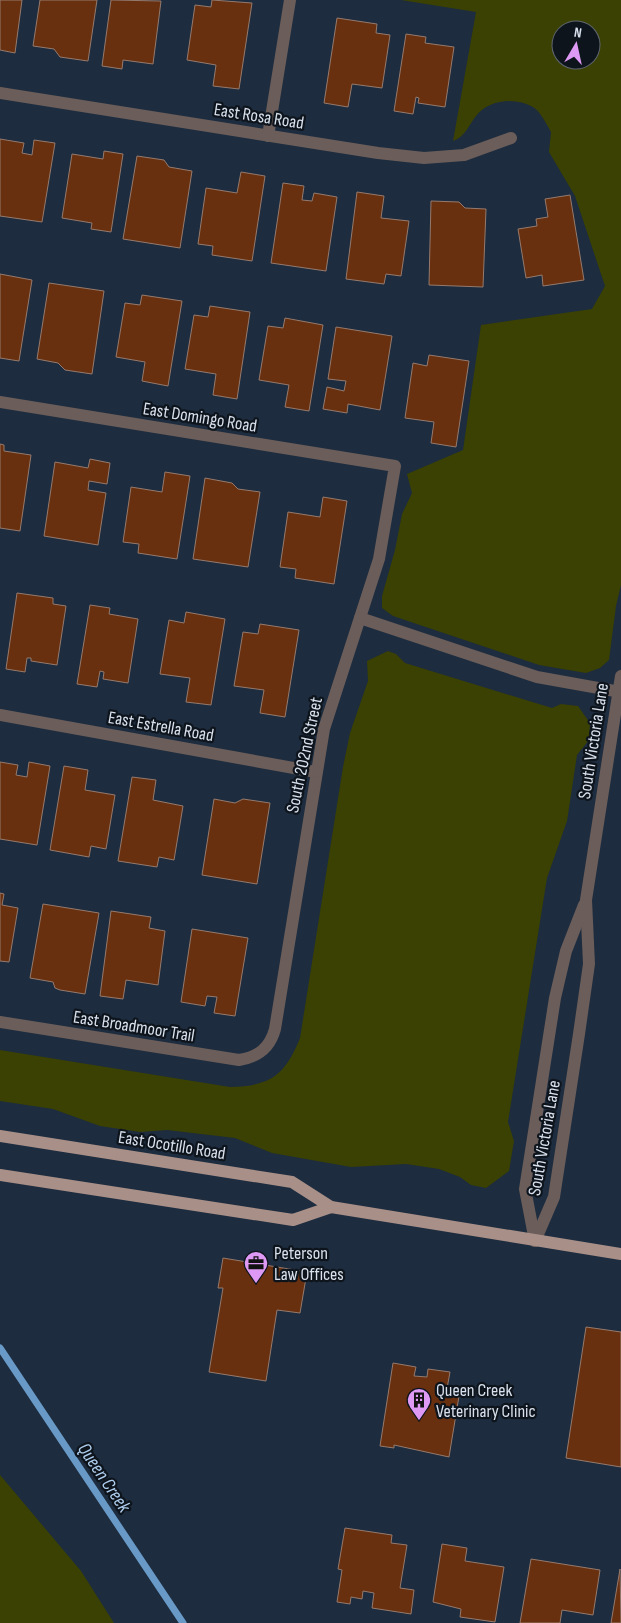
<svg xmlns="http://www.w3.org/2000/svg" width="621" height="1623" viewBox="0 0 621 1623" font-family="'Sofia Sans Condensed',sans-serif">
  <rect width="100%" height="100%" fill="#1d2c3e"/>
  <!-- green -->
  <g fill="#3a4103" fill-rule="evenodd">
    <path d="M401 0H621V585L616 606 609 660 600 668 586 673 539 665 393 616 382 608V596L395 550 402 514 412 493 407 474 463 450 481 325 592 309 605 286 575 196 549 152 551 132C547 125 540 111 533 107 516 97 489 99 476 116 468 126 466 136 453 141L476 12ZM561 30H591V60H561Z"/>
    <path d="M388 651 396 654 405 663 552 708 561 704 578 706 590 723 589 740 577 755 567 821 547 878 508 1122 514 1141 509 1171 486 1188 471 1185 460 1177 439 1169 406 1164 351 1167 272 1153 235 1138 167 1130 140 1132 100 1126 53 1109 0 1101V1050L230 1087C271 1086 285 1075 300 1038L343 767 350 733 368 681 367 661Z"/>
    <path d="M0 1475 81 1571 114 1623H0Z"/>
  </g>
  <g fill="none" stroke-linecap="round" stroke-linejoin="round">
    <!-- stream -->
    <path stroke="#699ac7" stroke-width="7" d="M0 1348 183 1623"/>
  </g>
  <!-- building -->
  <g fill="#69300f" stroke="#957a6d">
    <path d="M0 0H22L15 53 0 50Z"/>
    <path d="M40 0H97L88 61 60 57 54 49 33 46Z"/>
    <path d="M111 0 161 1 153 64 123 60 122 69 102 66Z"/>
    <path d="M212 0 252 3 239 89 213 86 216 65 187 60 195 5 211 7Z"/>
    <path d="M337 18 377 24 376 33 390 35 382 88 352 84 348 107 324 103Z"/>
    <path d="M406 34 426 37 425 43 454 47 445 107 418 103 419 98 416 97 413 114 394 111Z"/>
    <path d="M0 139 24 143 22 153 32 155 34 140 55 143 42 222 0 216Z"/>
    <path d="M104 151 123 154 111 232 91 229 92 223 62 218 72 154 103 159Z"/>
    <path d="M137 156 164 160 169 167 192 171 180 248 123 239Z"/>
    <path d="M241 172 265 176 252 261 212 255 213 246 198 244 206 188 237 193Z"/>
    <path d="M283 183 304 186 302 200 312 201 314 193 337 197 326 271 271 263Z"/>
    <path d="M357 192 384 196 381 218 409 221 401 276 386 274 384 284 346 279Z"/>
    <path d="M570 195 584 280 543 286 542 275 526 278 518 229 537 226 536 219 548 217 545 199Z"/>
    <path d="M431 201 459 202 465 208 486 209 483 287 429 285Z"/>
    <path d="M0 274 32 280 19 361 0 358Z"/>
    <path d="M49 283 104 291 92 374 65 370 58 363 37 359Z"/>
    <path d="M142 295 182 301 168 386 142 381 145 362 116 357 125 303 140 305Z"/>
    <path d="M210 306 250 312 237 399 213 395 216 374 185 369 194 315 208 317Z"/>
    <path d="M285 318 323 325 309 411 285 407 289 385 259 380 268 326 283 328Z"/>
    <path d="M336 327 392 336 380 410 348 404 347 413 323 409 327 387 344 391 346 381 328 379Z"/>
    <path d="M429 355 469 361 456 447 431 443 434 422 405 418 413 363 427 366Z"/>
    <path d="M0 444 4 445V451L31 455 20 531 0 528Z"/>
    <path d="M90 459 110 463 107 484 89 481 88 490 106 493 98 545 44 536 55 462 88 468Z"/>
    <path d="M165 472 190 476 177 559 138 553 139 544 123 542 131 487 162 492Z"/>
    <path d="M205 478 232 483 238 489 260 492 248 567 193 559Z"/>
    <path d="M323 497 347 501 334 584 295 578 296 569 280 567 288 512 320 517Z"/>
    <path d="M17 593 53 598V604L66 606 57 665 31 661V658H27L25 672 6 669Z"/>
    <path d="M90 605 110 608 109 614 138 619 128 683 103 679 104 672 100 671 97 687 77 684Z"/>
    <path d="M186 612 225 619 211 705 186 702 190 678 160 674 169 620 184 623Z"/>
    <path d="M260 624 299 630 285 717 260 713 264 690 234 686 243 632 258 634Z"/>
    <path d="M0 762 18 765 16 775 27 777 29 762 50 766 37 845 0 839Z"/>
    <path d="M64 766 88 770 85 790 115 795 106 849 91 846 89 857 50 850Z"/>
    <path d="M132 777 156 780 153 800 183 806 174 860 159 857 157 867 118 861Z"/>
    <path d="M214 799 235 803 243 799 270 803 257 884 202 875Z"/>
    <path d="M0 893 4 894 2 905 18 908 9 962 0 961Z"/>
    <path d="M43 904 99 913 85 994 60 990 55 988 53 982 30 978Z"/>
    <path d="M111 911 151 917 149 928 165 931 158 985 126 980 123 999 100 996Z"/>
    <path d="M192 929 248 938 235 1016 214 1013 217 997 207 996 205 1006 181 1002Z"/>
    <path d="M223 1258 307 1272 300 1313 277 1310 266 1381 209 1372 223 1288H218Z"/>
    <path d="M586 1327 621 1332V1467L566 1458Z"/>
    <path d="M393 1363 416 1367 414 1376 427 1377 428 1369 450 1372 446 1394 459 1396 449 1457 394 1445V1448L380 1446Z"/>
    <path d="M345 1528 392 1535 391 1543 407 1545 400 1588 414 1590 411 1614 372 1608 374 1593 363 1591 362 1599 351 1597 350 1604 337 1602 342 1570 338 1569Z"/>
    <path d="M442 1544 467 1548 465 1561 504 1567 495 1622 460 1617 461 1609 433 1602Z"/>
    <path d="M531 1559 600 1570 593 1615 562 1610 560 1623H520Z"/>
    <path d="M620 1569 621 1623H611Z"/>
  </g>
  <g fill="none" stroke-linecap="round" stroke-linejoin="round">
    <!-- minor -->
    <g stroke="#6a5d5a" stroke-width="12">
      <path d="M0 93 378 153 424 158 464 155 511 138"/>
      <path d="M268 136 290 0"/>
      <path d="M0 402 395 466 379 559 324 729 275 1029C270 1048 258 1057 239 1060L0 1022"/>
      <path d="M360 618 537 677 621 692"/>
      <path d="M0 715 316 772"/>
      <path d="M535 1241 554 1197 579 1034 589 964 586 900 621 676"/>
      <path d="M535 1241 525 1189 555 998 566 951 584 905"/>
    </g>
    <!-- major -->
    <g stroke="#a88f88" stroke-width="12">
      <path d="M0 1136 292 1182 331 1207 621 1254"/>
      <path d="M0 1175 293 1220 331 1207"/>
    </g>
  </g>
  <!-- icons -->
  <defs>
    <g id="office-pin" transform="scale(1.25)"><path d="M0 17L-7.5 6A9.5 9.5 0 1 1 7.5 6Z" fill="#dd99f3" stroke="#0e141c"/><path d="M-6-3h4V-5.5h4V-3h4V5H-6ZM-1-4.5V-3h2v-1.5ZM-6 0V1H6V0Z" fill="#111"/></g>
    <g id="building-pin" transform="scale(1.25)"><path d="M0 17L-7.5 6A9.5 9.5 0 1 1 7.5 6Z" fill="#dd99f3" stroke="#0e141c"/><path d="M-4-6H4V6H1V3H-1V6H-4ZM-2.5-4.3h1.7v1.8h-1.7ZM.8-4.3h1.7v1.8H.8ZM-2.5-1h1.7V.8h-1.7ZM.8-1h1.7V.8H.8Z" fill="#111"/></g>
  </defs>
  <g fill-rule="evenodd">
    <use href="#office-pin" x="256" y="1263"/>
    <use href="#building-pin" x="419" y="1400"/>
  </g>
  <g text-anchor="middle" stroke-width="4.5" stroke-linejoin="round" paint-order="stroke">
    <!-- street labels -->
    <g font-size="18" fill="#d8e1ed" stroke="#0e141c">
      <text transform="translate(259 116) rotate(9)" y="6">East Rosa Road</text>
      <text transform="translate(200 417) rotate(9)" y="6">East Domingo Road</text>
      <text transform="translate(161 726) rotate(10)" y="6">East Estrella Road</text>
      <text transform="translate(593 741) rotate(-81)" y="6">South Victoria Lane</text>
      <text transform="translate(304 755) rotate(-78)" y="6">South 202nd Street</text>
      <text transform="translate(134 1026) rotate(9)" y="6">East Broadmoor Trail</text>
      <text transform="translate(544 1138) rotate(-80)" y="6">South Victoria Lane</text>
      <text transform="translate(172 1145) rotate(9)" y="6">East Ocotillo Road</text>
    </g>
    <!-- poi labels -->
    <g font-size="18" fill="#d8e1ed" stroke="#0e141c" text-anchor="start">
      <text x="274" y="1259">Peterson<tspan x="274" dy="21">Law Offices</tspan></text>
      <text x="436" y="1396">Queen Creek<tspan x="436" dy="21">Veterinary Clinic</tspan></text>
    </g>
    <!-- water labels -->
    <g font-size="19" font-style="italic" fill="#afcff0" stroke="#0e141c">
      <text transform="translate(105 1477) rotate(56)" y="7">Queen Creek</text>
    </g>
  </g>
  <!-- north arrow -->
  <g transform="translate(576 45) rotate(9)"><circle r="24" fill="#0e141c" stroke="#5f6670"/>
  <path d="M0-4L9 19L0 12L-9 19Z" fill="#dd99f3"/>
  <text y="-8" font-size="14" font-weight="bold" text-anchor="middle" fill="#d8e1ed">N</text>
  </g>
</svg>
